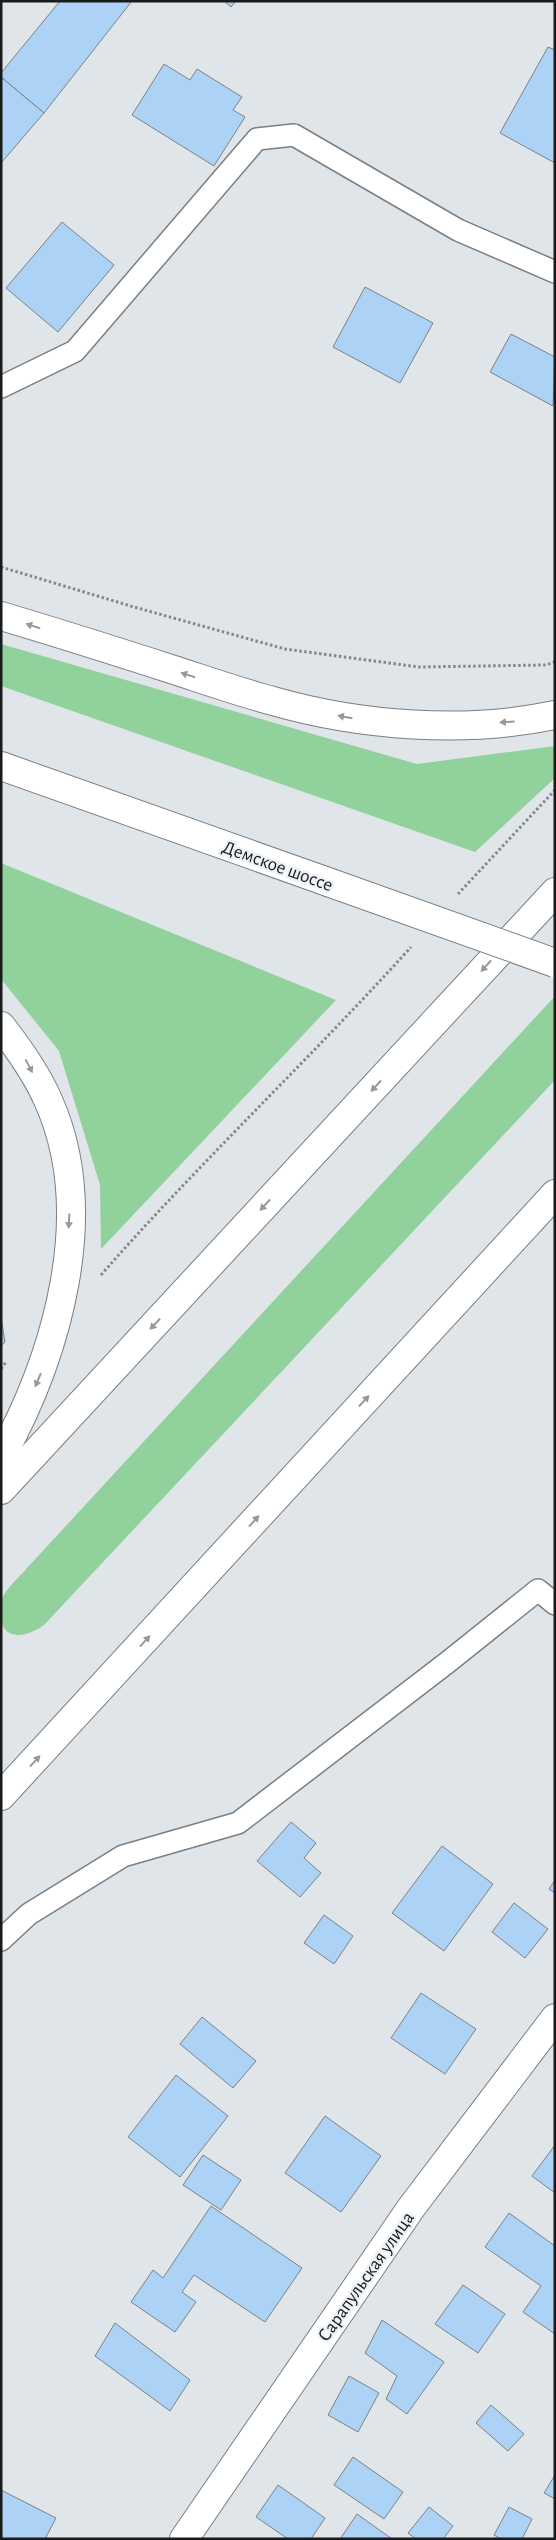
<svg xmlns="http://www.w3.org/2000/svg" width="556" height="2540" viewBox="0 0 556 2540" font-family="'Alegreya Sans',sans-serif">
  <rect width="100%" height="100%" fill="#e0e5ea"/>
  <!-- green -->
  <g fill="#91d19c">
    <path d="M1 644 417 764 555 746V778L475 852 1 686Z"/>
    <path d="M1 863 336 1000 101 1249 100 1185 59 1051 1 979Z"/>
    <path d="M555 996V1080L44 1625C28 1637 1 1643 1 1614 1 1610 0 1603 2 1599 6 1588 20 1577 27 1568Z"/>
  </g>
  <!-- building -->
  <g fill="#acd3f5" stroke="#7d8286">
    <path d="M60 1H132L44 113 1 77V73Z"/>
    <path d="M224 1H236L231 7Z"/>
    <path d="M548 47 555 50V163L500 133Z"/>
    <path d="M164 64 190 80 197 69 242 97 233 110 245 117 214 166 132 115Z"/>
    <path d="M1 77 44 113 1 163Z"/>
    <path d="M62 222 114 265 58 332 6 288Z"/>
    <path d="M365 287 433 323 400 383 333 347Z"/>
    <path d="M511 334 555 357 553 406 490 372Z"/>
    <path d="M1 1318 5 1342 1 1346Z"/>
    <path d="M291 1822 316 1843 304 1858 321 1873 300 1897 257 1861Z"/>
    <path d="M442 1846 493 1884 444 1951 392 1913Z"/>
    <path d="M555 1880V1893L549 1889Z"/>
    <path d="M514 1903 548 1929 525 1958 492 1932Z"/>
    <path d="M324 1915 353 1936 334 1964 304 1943Z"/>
    <path d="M421 1993 476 2029 445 2074 391 2038Z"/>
    <path d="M202 2017 256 2061 233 2088 180 2044Z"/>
    <path d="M176 2075 228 2116 180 2177 128 2137Z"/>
    <path d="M325 2116 381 2156 341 2212 285 2173Z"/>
    <path d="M555 2145V2193L532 2176Z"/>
    <path d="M203 2155 241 2180 221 2210 183 2185Z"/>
    <path d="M211 2206 302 2268 265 2322 194 2275 182 2292 196 2302 175 2332 131 2302 153 2270 163 2278Z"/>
    <path d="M509 2213 555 2246V2334L523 2312 541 2286 485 2247Z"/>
    <path d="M463 2285 505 2314 478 2353 435 2324Z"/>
    <path d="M382 2320 444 2362 407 2414 386 2399 397 2376 365 2353Z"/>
    <path d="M115 2323 190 2380 170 2411 95 2356Z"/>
    <path d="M349 2376 379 2393 358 2432 328 2415Z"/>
    <path d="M491 2405 524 2434 508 2451 476 2423Z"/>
    <path d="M353 2457 403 2492 384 2519 334 2485Z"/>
    <path d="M555 2475V2499L544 2493Z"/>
    <path d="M278 2485 325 2518 311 2539H288L256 2517Z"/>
    <path d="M1 2490 56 2518 45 2539H1Z"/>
    <path d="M429 2507 453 2526 443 2539H416L408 2533Z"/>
    <path d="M509 2507 532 2519 522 2539H501L494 2535Z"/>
    <path d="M357 2514 392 2539H340Z"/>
  </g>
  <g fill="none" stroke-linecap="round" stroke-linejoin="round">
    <!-- lane casing -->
    <g stroke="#7a7f83" stroke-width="24">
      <g id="lane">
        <path d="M1 387 75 351 257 139 294 135 458 230 555 272"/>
        <path d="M1 1940 29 1914 123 1856 238 1823 448 1662 538 1590 555 1604"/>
      </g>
    </g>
    <!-- street casing -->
    <g stroke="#7a7f83" stroke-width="30">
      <path id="street" d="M184 2539 411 2208 555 2018"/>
    </g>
    <!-- primary casing -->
    <g stroke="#7a7f83" stroke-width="30">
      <g id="primary">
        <path d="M1 616C58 633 115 651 171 669 205 680 239 692 273 701 360 726 466 734 555 715"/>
        <path d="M1 766 328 882"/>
        <path d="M1 1026C19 1049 36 1073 48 1100 99 1213 57 1355 1 1457"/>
        <path d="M1 1490 555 892"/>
        <path d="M1 1796 555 1194"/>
      </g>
    </g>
    <!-- path -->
    <g stroke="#84888c" stroke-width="3" stroke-dasharray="2.5 2.5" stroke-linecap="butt">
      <path d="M1 567 134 607 285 649 419 667 546 665 555 662"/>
      <path d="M458 894 555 790"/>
      <path d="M101 1275C200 1162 310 1059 411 947"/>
      <path d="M1 1369 6 1362"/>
    </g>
    <!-- lane -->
    <use href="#lane" stroke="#fff" stroke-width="21"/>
    <!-- street -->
    <use href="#street" stroke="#fff" stroke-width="28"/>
    <!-- primary -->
    <use href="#primary" stroke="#fff" stroke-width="28"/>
    <!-- primary-bridge casing -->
    <g stroke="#7a7f83" stroke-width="30" stroke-linecap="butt">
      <path id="primary-bridge" d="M328 882 555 963"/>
    </g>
    <!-- primary-bridge -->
    <use href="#primary-bridge" stroke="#fff" stroke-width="28"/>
  </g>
  <!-- one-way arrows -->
  <defs><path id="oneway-solid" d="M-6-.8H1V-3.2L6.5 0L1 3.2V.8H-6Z" transform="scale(1.25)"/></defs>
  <g fill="#979899">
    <use href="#oneway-solid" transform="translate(33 626) rotate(-162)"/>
    <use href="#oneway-solid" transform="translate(188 675) rotate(-162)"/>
    <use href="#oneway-solid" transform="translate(345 717) rotate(-170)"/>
    <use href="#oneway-solid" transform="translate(507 722) rotate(177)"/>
    <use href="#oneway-solid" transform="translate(486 966) rotate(133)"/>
    <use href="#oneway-solid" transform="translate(29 1066) rotate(62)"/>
    <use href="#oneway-solid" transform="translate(376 1086) rotate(133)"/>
    <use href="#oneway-solid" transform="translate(265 1205) rotate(133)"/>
    <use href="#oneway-solid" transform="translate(69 1221) rotate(93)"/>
    <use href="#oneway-solid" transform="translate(155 1324) rotate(133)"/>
    <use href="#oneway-solid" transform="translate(38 1380) rotate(113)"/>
    <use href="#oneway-solid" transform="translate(364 1401) rotate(-47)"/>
    <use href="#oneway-solid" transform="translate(254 1521) rotate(-48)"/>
    <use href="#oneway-solid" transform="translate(145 1641) rotate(-48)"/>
    <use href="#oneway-solid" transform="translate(35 1761) rotate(-48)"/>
  </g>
  <g text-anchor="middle" stroke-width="5" stroke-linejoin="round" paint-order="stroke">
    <!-- street labels -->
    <g font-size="19" fill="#181a1c" stroke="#edf2f7">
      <text transform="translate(278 865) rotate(20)" y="7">Демское шоссе</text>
      <text transform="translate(365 2276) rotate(-55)" y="7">Сарапульская улица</text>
    </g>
  </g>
  <!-- border -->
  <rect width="556" height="2540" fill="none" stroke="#181a1c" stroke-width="5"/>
</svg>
